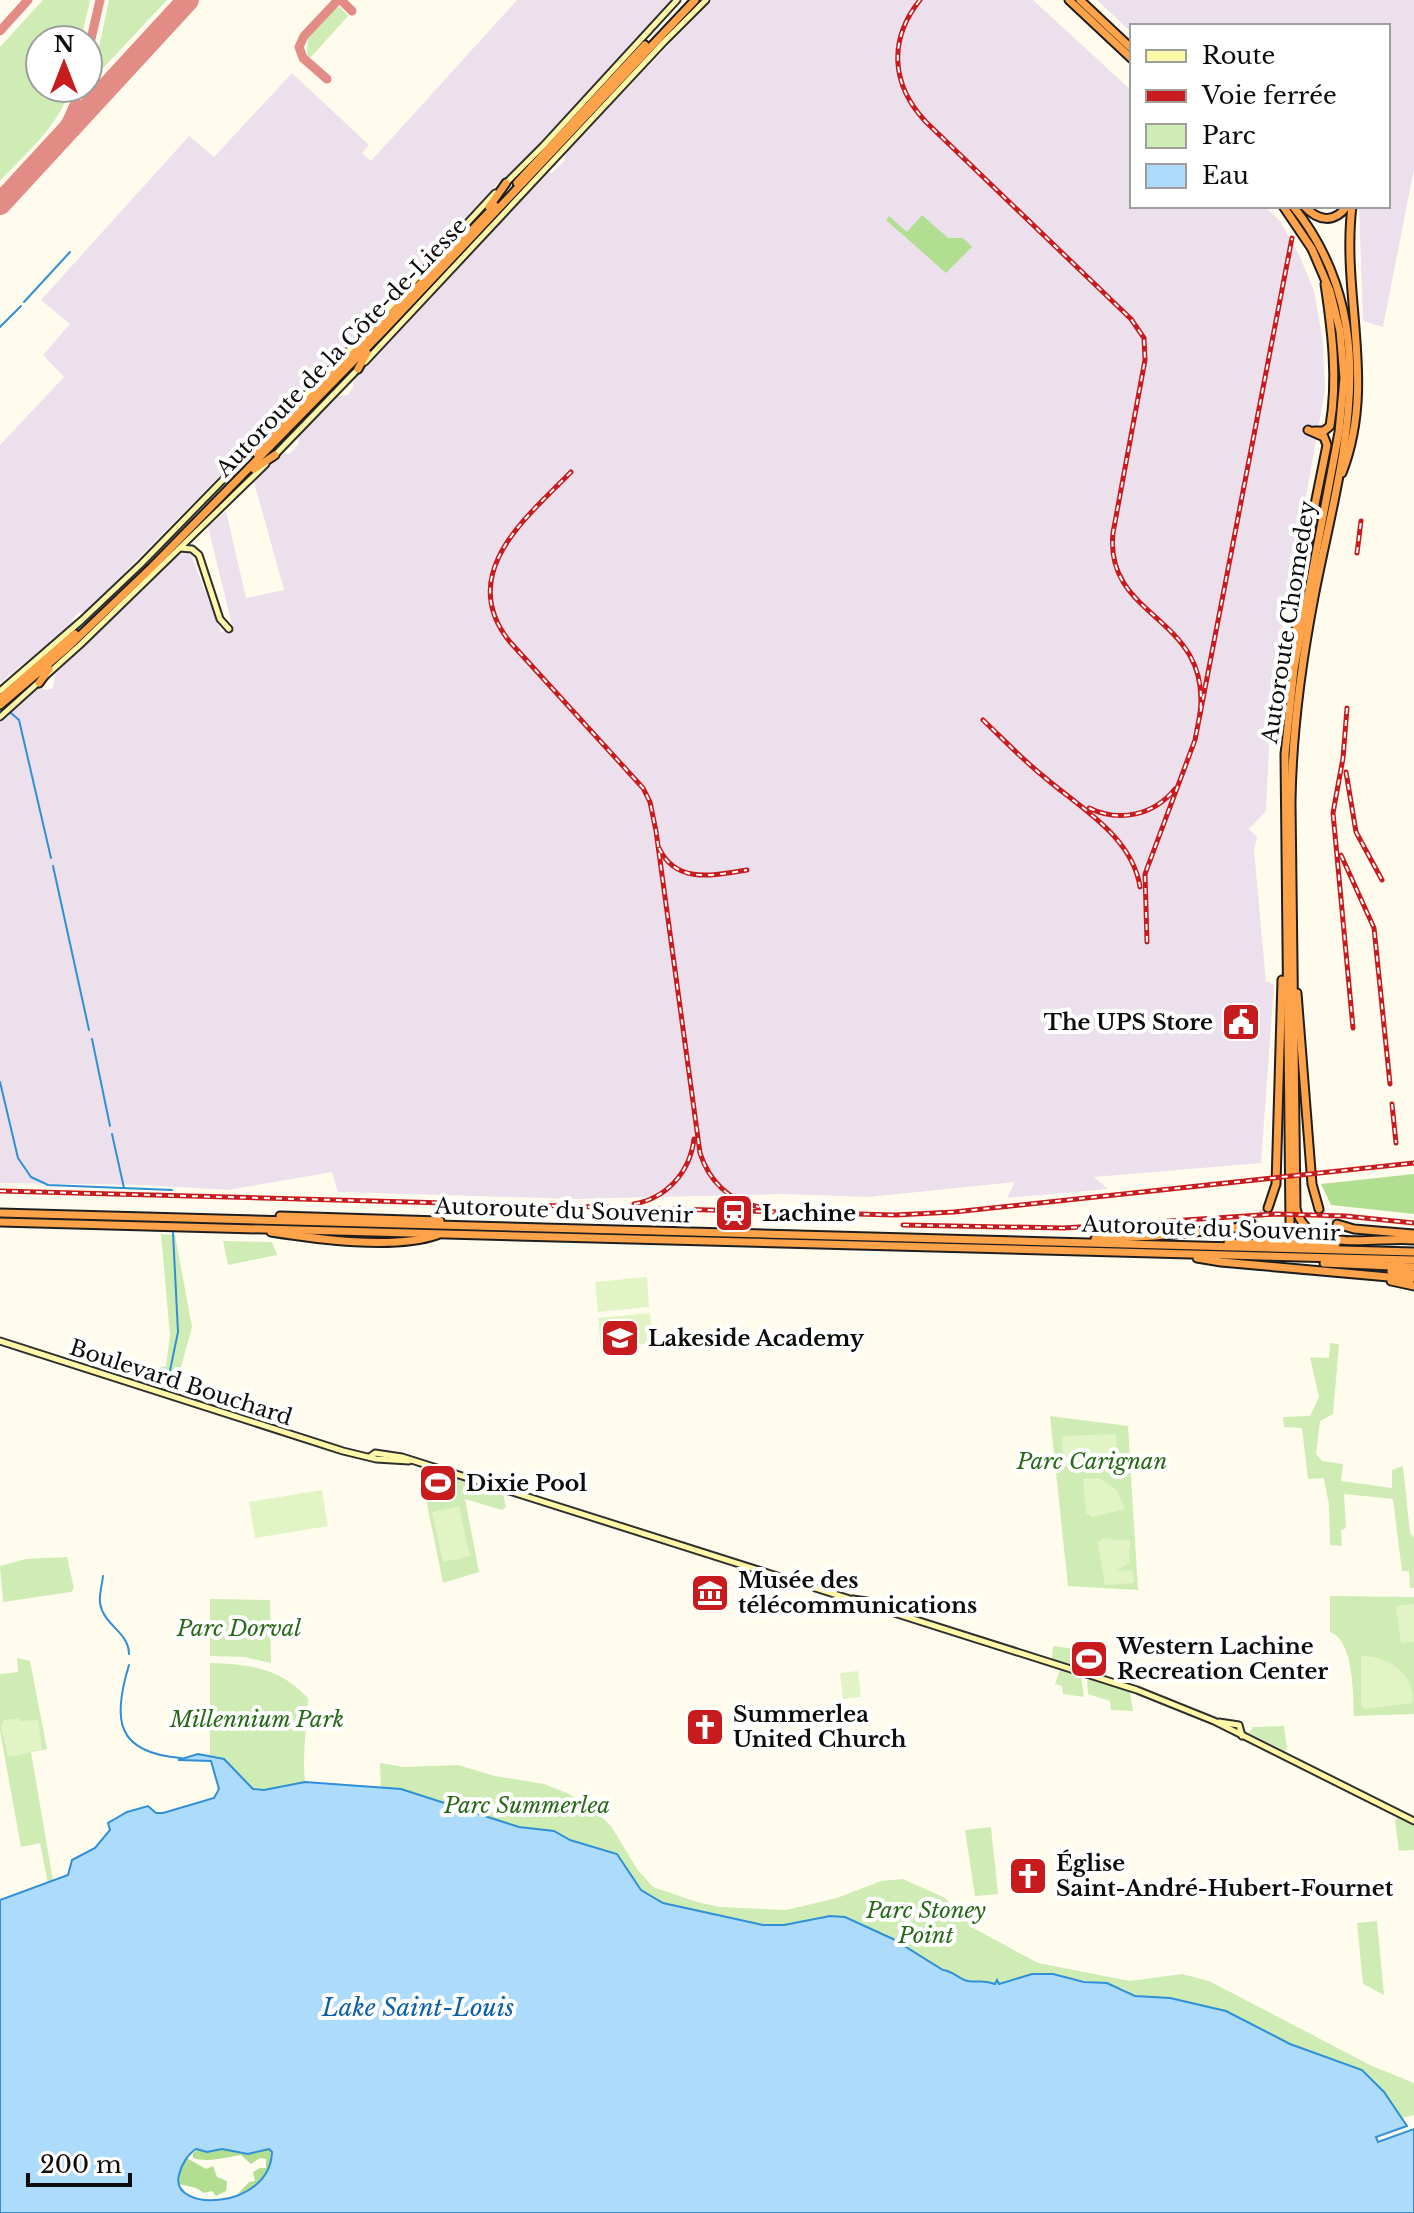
<svg xmlns="http://www.w3.org/2000/svg" width="1414" height="2213" viewBox="0 0 1414 2213" font-family="'Libre Baskerville',serif">
  <rect width="100%" height="100%" fill="#fffced"/>
  <!-- industrial -->
  <g fill="#ece0ed">
    <path d="M517 0H672L514 171 497 184 400 291 394 287 387 293 391 300 378 315 124 573 85 612H80L73 618 72 624 0 683V445L64 377 43 355 70 324 41 300 189 136 214 157 292 73 369 145 362 153 371 161Z"/>
    <path d="M712 0H1033L1132 91V206H1264L1280 221 1300 257 1314 291 1323 342 1325 390 1282 631 1270 727 1266 811 1249 829 1257 837 1254 850 1266 981 1274 985 1261 1163 1094 1177 1108 1189 1007 1198 1015 1182 869 1197 785 1194 573 1199 338 1192 332 1172 228 1190 145 1185 0 1183V722L39 687 46 690 53 688 55 674 182 552H190L221 632 233 629 208 527 226 511 246 598 284 590 254 482 283 453 289 454 298 445 299 436 328 406 338 396 348 395 353 387 354 378 548 172 552 173 565 160 564 154Z"/>
    <path d="M1097 0H1414V169L1383 327 1363 321 1359 206H1388V26H1132V33Z"/>
  </g>
  <!-- green -->
  <g fill="#cfecb4">
    <path d="M43 0H90L81 40H40V88H70C60 125 26 153 0 181V47Z"/>
    <path d="M109 0H167L92 80V79Z"/>
    <path d="M340 7 348 16 310 58 307 55 308 37 335 8Z"/>
    <path d="M161 1234 175 1235 192 1327 174 1392 150 1384 152 1370 166 1366 170 1335Z"/>
    <path d="M223 1241 272 1242 277 1255 228 1265Z"/>
    <path d="M1330 1343 1339 1344 1333 1414 1320 1421 1316 1454 1322 1461 1343 1464 1341 1481 1392 1488V1470L1403 1466 1410 1533 1414 1537V1588H1410L1409 1571H1402L1393 1499 1344 1494 1346 1528 1341 1530 1342 1546 1330 1545 1329 1505 1324 1478 1308 1479 1302 1428 1284 1427 1283 1417 1310 1416 1319 1397 1310 1357 1329 1358Z"/>
    <path d="M1050 1416 1128 1426 1138 1590 1068 1586Z"/>
    <path d="M422 1468 503 1494 506 1507 502 1510 465 1499 479 1572 443 1583 420 1469Z"/>
    <path d="M67 1557 74 1588 71 1592 3 1602 0 1566 26 1559Z"/>
    <path d="M1330 1596 1414 1597V1714L1354 1716C1353 1695 1354 1640 1330 1632Z"/>
    <path d="M210 1599 270 1600 271 1663 244 1657 210 1656Z"/>
    <path d="M1053 1646 1106 1653 1107 1676 1052 1659Z"/>
    <path d="M17 1658 30 1661 47 1749 31 1752 53 1881 48 1883 40 1843 21 1847 0 1731V1674L18 1672Z"/>
    <path d="M210 1663C249 1664 280 1668 308 1698 307 1726 302 1755 305 1782L264 1790 253 1789 227 1761 210 1755Z"/>
    <path d="M1060 1669 1081 1676 1084 1697 1063 1694 1062 1686 1055 1684Z"/>
    <path d="M1090 1679 1130 1692 1133 1711 1111 1710 1110 1701 1088 1694 1087 1681Z"/>
    <path d="M1284 1726 1287 1748 1285 1751 1249 1733 1253 1727Z"/>
    <path d="M380 1763 404 1767 458 1765 495 1776 544 1784 567 1793 590 1806 611 1826 637 1869 653 1887 697 1902 720 1907 786 1910 837 1898 881 1881 903 1879 945 1898 975 1929 1038 1963 1130 1981 1182 1974 1209 1981 1372 2066 1414 2083V2115L1403 2118 1362 2070 1290 2044 1226 2011 1201 2005 1135 1996 1122 1988 1061 1976 1032 1974 998 1984 997 1980 996 1985C984 1979 980 1983 969 1981 960 1980 953 1971 943 1970L892 1939 802 1921 784 1925H763L663 1903 641 1890 617 1854 570 1840 554 1831 519 1827 401 1789 381 1790Z"/>
    <path d="M1397 1818 1414 1825V1850L1399 1851 1395 1821Z"/>
    <path d="M991 1827 998 1894 975 1896 965 1830Z"/>
    <path d="M1377 1921 1384 1995 1363 1984 1357 1923Z"/>
  </g>
  <!-- forest -->
  <g fill="#b2de92">
    <path d="M922 215 948 238H963L972 247 946 273 886 220 889 216 907 232Z"/>
    <path d="M1414 1174V1214L1331 1205 1321 1184Z"/>
    <path d="M199 2149 207 2152 222 2149 242 2154 269 2149C282 2171 234 2211 215 2202L236 2196 249 2182 255 2181 253 2172 260 2168H266V2159L260 2158 251 2164 241 2155C225 2157 210 2163 193 2158V2153Z"/>
    <path d="M187 2158 206 2169 213 2166 217 2177 227 2181 226 2191 216 2196 212 2191 204 2193 196 2188 179 2184 180 2171Z"/>
  </g>
  <!-- pitch -->
  <g fill="#e2f3c6">
    <path d="M647 1277 649 1307 598 1312 595 1282Z"/>
    <path d="M650 1313 653 1343 601 1348 598 1318Z"/>
    <path d="M1116 1434 1118 1464 1063 1467 1062 1436Z"/>
    <path d="M1099 1478 1117 1490 1125 1509 1092 1517 1086 1513 1083 1479Z"/>
    <path d="M322 1490 328 1526 255 1538 249 1502Z"/>
    <path d="M459 1506 470 1556 443 1562 432 1512Z"/>
    <path d="M1112 1538 1113 1540H1130L1129 1563 1116 1571 1133 1570 1134 1583 1105 1585 1098 1543 1102 1539Z"/>
    <path d="M1414 1604V1642L1401 1643 1396 1606Z"/>
    <path d="M1361 1656C1389 1656 1414 1673 1413 1703L1365 1709 1361 1705Z"/>
    <path d="M858 1671 861 1697 843 1699 840 1673Z"/>
    <path d="M20 1718V1721L38 1720 42 1749C30 1751 20 1757 8 1756L1 1726 4 1720Z"/>
  </g>
  <!-- water -->
  <path fill="#addbfb" stroke="#2f8fd7" stroke-width="2" fill-rule="evenodd" d="M198 1754 224 1759 253 1789 264 1790 305 1782 401 1789 519 1827 554 1831 570 1840 617 1854 641 1890 663 1903 763 1925H784L830 1916 845 1917 893 1939 943 1970C953 1971 959 1979 968 1981 979 1983 983 1979 995 1984L997 1980 999 1984 1032 1974H1053L1084 1982 1107 1983 1135 1996 1170 1998 1226 2011 1290 2044 1362 2070 1384 2092 1407 2126 1376 2137 1378 2142 1414 2129V2213H0V1900L68 1875 72 1860 95 1848 110 1830 108 1823 127 1812 148 1806 156 1813H163L214 1798 219 1789 211 1761 178 1760ZM196 2149 207 2152 222 2149 248 2154 269 2149 272 2152C270 2210 169 2213 179 2175 181 2165 188 2154 196 2149Z"/>
  <g fill="none" stroke-linecap="round" stroke-linejoin="round">
    <!-- stream -->
    <g stroke="#2f8fd7" stroke-width="2">
      <path d="M24 302 70 252"/>
      <path d="M0 327 21 306"/>
      <path d="M11 713 19 720 51 858"/>
      <path d="M53 866 89 1030"/>
      <path d="M92 1039 110 1126"/>
      <path d="M0 1082 18 1158 31 1177 48 1185 172 1190"/>
      <path d="M112 1134 124 1188"/>
      <path d="M167 1385 178 1332 173 1233"/>
      <path d="M103 1576C102 1585 99 1595 100 1603 103 1625 129 1632 129 1654"/>
      <path d="M129 1665C112 1720 116 1753 181 1758"/>
    </g>
    <!-- taxiway -->
    <g stroke="#e38c86" stroke-width="9">
      <path d="M341 0 352 11"/>
      <path d="M0 31 28 0"/>
      <path d="M88 52 100 0"/>
      <path d="M327 79 303 58 299 47 304 36 338 0"/>
      <path d="M0 193C39 169 66 132 80 88"/>
    </g>
    <!-- runway -->
    <path stroke="#e38c86" stroke-width="22" d="M0 204 188 0"/>
    <!-- highway-tunnel -->
    <g stroke="#dbd8cb" stroke-width="7" stroke-dasharray="7 3.5" stroke-linecap="butt">
      <path d="M1319 1209 1337 1224"/>
      <path d="M1251 1223 1268 1208"/>
    </g>
    <!-- secondary casing -->
    <g stroke="#2f2f2f" stroke-width="9">
      <g id="secondary">
        <path d="M506 183 543 146 677 0"/>
        <path d="M365 362 664 42 706 0"/>
        <path d="M273 457 358 369"/>
        <path d="M180 548 192 549 199 555 220 619 229 629"/>
        <path d="M0 691 82 620 141 564 363 336 495 193"/>
        <path d="M0 717 81 644 266 464"/>
        <path d="M0 1341 343 1451 376 1459 409 1461"/>
        <path d="M371 1456 375 1453 402 1457 1137 1690 1214 1721 1414 1821"/>
        <path d="M853 1599 867 1601 876 1607"/>
        <path d="M1219 1722 1239 1725 1242 1736"/>
      </g>
    </g>
    <!-- highway casing -->
    <g stroke="#1e1e1e" stroke-width="11">
      <g id="highway">
        <path d="M1069 0 1132 59"/>
        <path d="M1080 0 1132 49"/>
        <path d="M517 183 645 45"/>
        <path d="M1283 206 1312 249 1330 291 1340 331 1344 378 1339 432 1294 669 1285 754 1290 1223 1293 1238"/>
        <path d="M1293 206C1389 326 1340 462 1314 597 1301 665 1292 732 1291 802L1296 1208C1306 1256 1378 1236 1414 1240"/>
        <path d="M1304 206C1318 221 1334 224 1347 206"/>
        <path d="M489 207 506 183"/>
        <path d="M358 369 367 353"/>
        <path d="M1314 431H1324L1330 426C1338 379 1332 331 1325 284"/>
        <path d="M257 454 495 206"/>
        <path d="M254 469 275 455"/>
        <path d="M1342 473C1377 383 1341 297 1352 206"/>
        <path d="M1293 654 1306 549 1327 445 1324 437 1308 430"/>
        <path d="M39 683 49 669"/>
        <path d="M0 699 75 634"/>
        <path d="M0 705 67 648 152 567 383 331 695 0"/>
        <path d="M1297 993 1312 1184 1319 1209"/>
        <path d="M1268 1208 1276 1184 1282 980"/>
        <path d="M0 1213 1414 1252"/>
        <path d="M280 1216 440 1221"/>
        <path d="M0 1222 1414 1260"/>
        <path d="M1337 1224 1354 1229 1414 1234"/>
        <path d="M271 1232C316 1239 394 1250 437 1235"/>
        <path d="M1095 1239 1155 1236 1234 1228 1251 1223"/>
        <path d="M1228 1243 1336 1244"/>
        <path d="M1197 1258 1221 1262 1411 1279"/>
        <path d="M1324 1263 1414 1267"/>
        <path d="M1391 1271 1414 1274"/>
        <path d="M1391 1281 1414 1286"/>
      </g>
    </g>
    <!-- secondary -->
    <use href="#secondary" stroke="#fff8a8" stroke-width="5"/>
    <!-- highway -->
    <use href="#highway" stroke="#ffa34b" stroke-width="7"/>
    <!-- rail casing -->
    <g stroke="#c71b1e" stroke-width="5">
      <g id="rail">
        <path d="M920 0C888 40 891 85 926 122L1131 319 1144 338 1145 360 1113 533C1104 620 1212 615 1200 714"/>
        <path d="M571 472C527 517 455 574 510 642L643 788 650 802 656 831 700 1153C709 1181 729 1201 759 1207"/>
        <path d="M1357 553 1361 521"/>
        <path d="M1347 708 1343 758 1333 813 1353 1028"/>
        <path d="M983 720C1003 739 1022 759 1043 776 1080 808 1132 836 1140 887"/>
        <path d="M1346 772 1356 832 1382 880"/>
        <path d="M1089 808C1120 823 1154 815 1175 789"/>
        <path d="M659 848C676 885 715 875 747 870"/>
        <path d="M1341 855 1374 928 1390 1084"/>
        <path d="M1147 942 1145 874 1195 740 1292 238"/>
        <path d="M1392 1104 1396 1143"/>
        <path d="M0 1191 895 1215 954 1212 1414 1163"/>
        <path d="M634 1204C667 1198 690 1172 694 1139"/>
        <path d="M903 1225 1064 1228 1277 1214 1345 1216 1414 1223"/>
      </g>
    </g>
    <!-- rail -->
    <use href="#rail" stroke="#fff" stroke-width="2" stroke-dasharray="6" stroke-linecap="butt"/>
  </g>
  <!-- icons -->
  <defs>
    <g id="civic-square" transform="scale(2)"><rect x="-9" y="-9" width="18" height="18" rx="4" fill="#c71b1e" stroke="#fff"/><path d="M-.6-6.5H3V-4.5H.6V-3L4-1V1h2V6H-6V1h2V-1L-.6-3ZM-1.2 2.5V6h2.4V2.5Z" fill="#fff"/></g>
    <g id="station-square" transform="scale(2)"><rect x="-9" y="-9" width="18" height="18" rx="4" fill="#c71b1e" stroke="#fff"/><path d="M-3-6H3Q5-6 5-4V2Q5 4 3 4L4.5 6H3L1.5 4h-3L-3 6H-4.5L-3 4Q-5 4-5 2V-4Q-5-6-3-6ZM-3.5-4v3h7v-3ZM-3.5 1v1.5H-2V1ZM2 1v1.5H3.5V1Z" fill="#fff"/></g>
    <g id="school-square" transform="scale(2)"><rect x="-9" y="-9" width="18" height="18" rx="4" fill="#c71b1e" stroke="#fff"/><path d="M0-5L7-2L0 1L-7-2ZM-4 1L0 2.5L4 1V4Q0 6-4 4Z" fill="#fff"/></g>
    <g id="stadium-square" transform="scale(2)"><rect x="-9" y="-9" width="18" height="18" rx="4" fill="#c71b1e" stroke="#fff"/><path d="M0-5a6.5 5 0 1 0 0 10a6.5 5 0 1 0 0-10ZM-3.5-1.8h7v3.6h-7Z" fill="#fff"/></g>
    <g id="museum-square" transform="scale(2)"><rect x="-9" y="-9" width="18" height="18" rx="4" fill="#c71b1e" stroke="#fff"/><path d="M0-6L6-3V-2H-6V-3ZM-5-1h2V3h-2ZM-1-1h2V3h-2ZM3-1h2V3H3ZM-6 4H6V6H-6Z" fill="#fff"/></g>
    <g id="church-square" transform="scale(2)"><rect x="-9" y="-9" width="18" height="18" rx="4" fill="#c71b1e" stroke="#fff"/><path d="M-1.2-6h2.4v3.5h3.3v2.4h-3.3V6h-2.4V-.1h-3.3v-2.4h3.3Z" fill="#fff"/></g>
  </defs>
  <g fill-rule="evenodd">
    <use href="#civic-square" x="1241" y="1022"/>
    <use href="#station-square" x="734" y="1213"/>
    <use href="#school-square" x="620" y="1338"/>
    <use href="#stadium-square" x="438" y="1483"/>
    <use href="#museum-square" x="710" y="1593"/>
    <use href="#stadium-square" x="1089" y="1659"/>
    <use href="#church-square" x="705" y="1727"/>
    <use href="#church-square" x="1028" y="1876"/>
  </g>
  <g text-anchor="middle" stroke-width="8" stroke-linejoin="round" paint-order="stroke">
    <!-- street labels -->
    <g font-size="22" fill="#0d0d0d" stroke="#fff">
      <text transform="translate(341 347) rotate(-46)" y="8">Autoroute de la Côte-de-Liesse</text>
      <text transform="translate(1288 622) rotate(-81)" y="8">Autoroute Chomedey</text>
      <text transform="translate(564 1210) rotate(2)" y="8">Autoroute du Souvenir</text>
      <text transform="translate(1211 1228) rotate(2)" y="8">Autoroute du Souvenir</text>
      <text transform="translate(181 1382) rotate(18)" y="8">Boulevard Bouchard</text>
    </g>
    <!-- poi labels -->
    <g font-size="22" font-weight="bold" fill="#0d0d0d" stroke="#fff" text-anchor="start">
      <text x="1213" y="1030" text-anchor="end">The UPS Store</text>
      <text x="762" y="1221">Lachine</text>
      <text x="648" y="1346">Lakeside Academy</text>
      <text x="466" y="1491">Dixie Pool</text>
      <text x="738" y="1588">Musée des<tspan x="738" dy="25">télécommunications</tspan></text>
      <text x="1117" y="1654">Western Lachine<tspan x="1117" dy="25">Recreation Center</tspan></text>
      <text x="733" y="1722">Summerlea<tspan x="733" dy="25">United Church</tspan></text>
      <text x="1056" y="1871">Église<tspan x="1056" dy="25">Saint-André-Hubert-Fournet</tspan></text>
    </g>
    <!-- park labels -->
    <g font-size="22" font-style="italic" fill="#276919" stroke="#fff">
      <text x="1092" y="1469">Parc Carignan</text>
      <text x="239" y="1636">Parc Dorval</text>
      <text x="257" y="1727">Millennium Park</text>
      <text x="527" y="1813">Parc Summerlea</text>
      <text x="926" y="1918">Parc Stoney<tspan x="926" dy="25">Point</tspan></text>
    </g>
    <!-- water labels -->
    <g font-size="24" font-style="italic" fill="#0d60a8" stroke="#fff">
      <text x="418" y="2016">Lake Saint-Louis</text>
    </g>
  </g>
  <!-- legend -->
  <rect x="1130" y="24" width="260" height="184" fill="#ffffff" stroke="#9e9e9e" stroke-width="2"/>
  <rect x="1146" y="50" width="40" height="12" fill="#fff8a8" stroke="#9e9e9e" stroke-width="2"/>
  <text x="1202" y="64" font-size="24" fill="#0d0d0d">Route</text>
  <rect x="1146" y="90" width="40" height="12" fill="#c71b1e" stroke="#9e9e9e" stroke-width="2"/>
  <text x="1202" y="104" font-size="24" fill="#0d0d0d">Voie ferrée</text>
  <rect x="1146" y="124" width="40" height="24" fill="#cfecb4" stroke="#9e9e9e" stroke-width="2"/>
  <text x="1202" y="144" font-size="24" fill="#0d0d0d">Parc</text>
  <rect x="1146" y="164" width="40" height="24" fill="#addbfb" stroke="#9e9e9e" stroke-width="2"/>
  <text x="1202" y="184" font-size="24" fill="#0d0d0d">Eau</text>
  <!-- north arrow -->
  <g transform="translate(64 64)"><circle r="38" fill="#ffffff" stroke="#9e9e9e" stroke-width="2"/>
  <path d="M0-6L14 30L0 20L-14 30Z" fill="#c71b1e"/>
  <text y="-12" font-size="22" font-weight="bold" text-anchor="middle" fill="#0d0d0d">N</text>
  </g>
  <!-- scale -->
  <path d="M28 2173v12h102v-12" fill="none" stroke="#0d0d0d" stroke-width="4"/>
  <text x="40" y="2173" font-size="24" fill="#0d0d0d" stroke="#ffffff" stroke-width="6" paint-order="stroke">200 m</text>
</svg>
